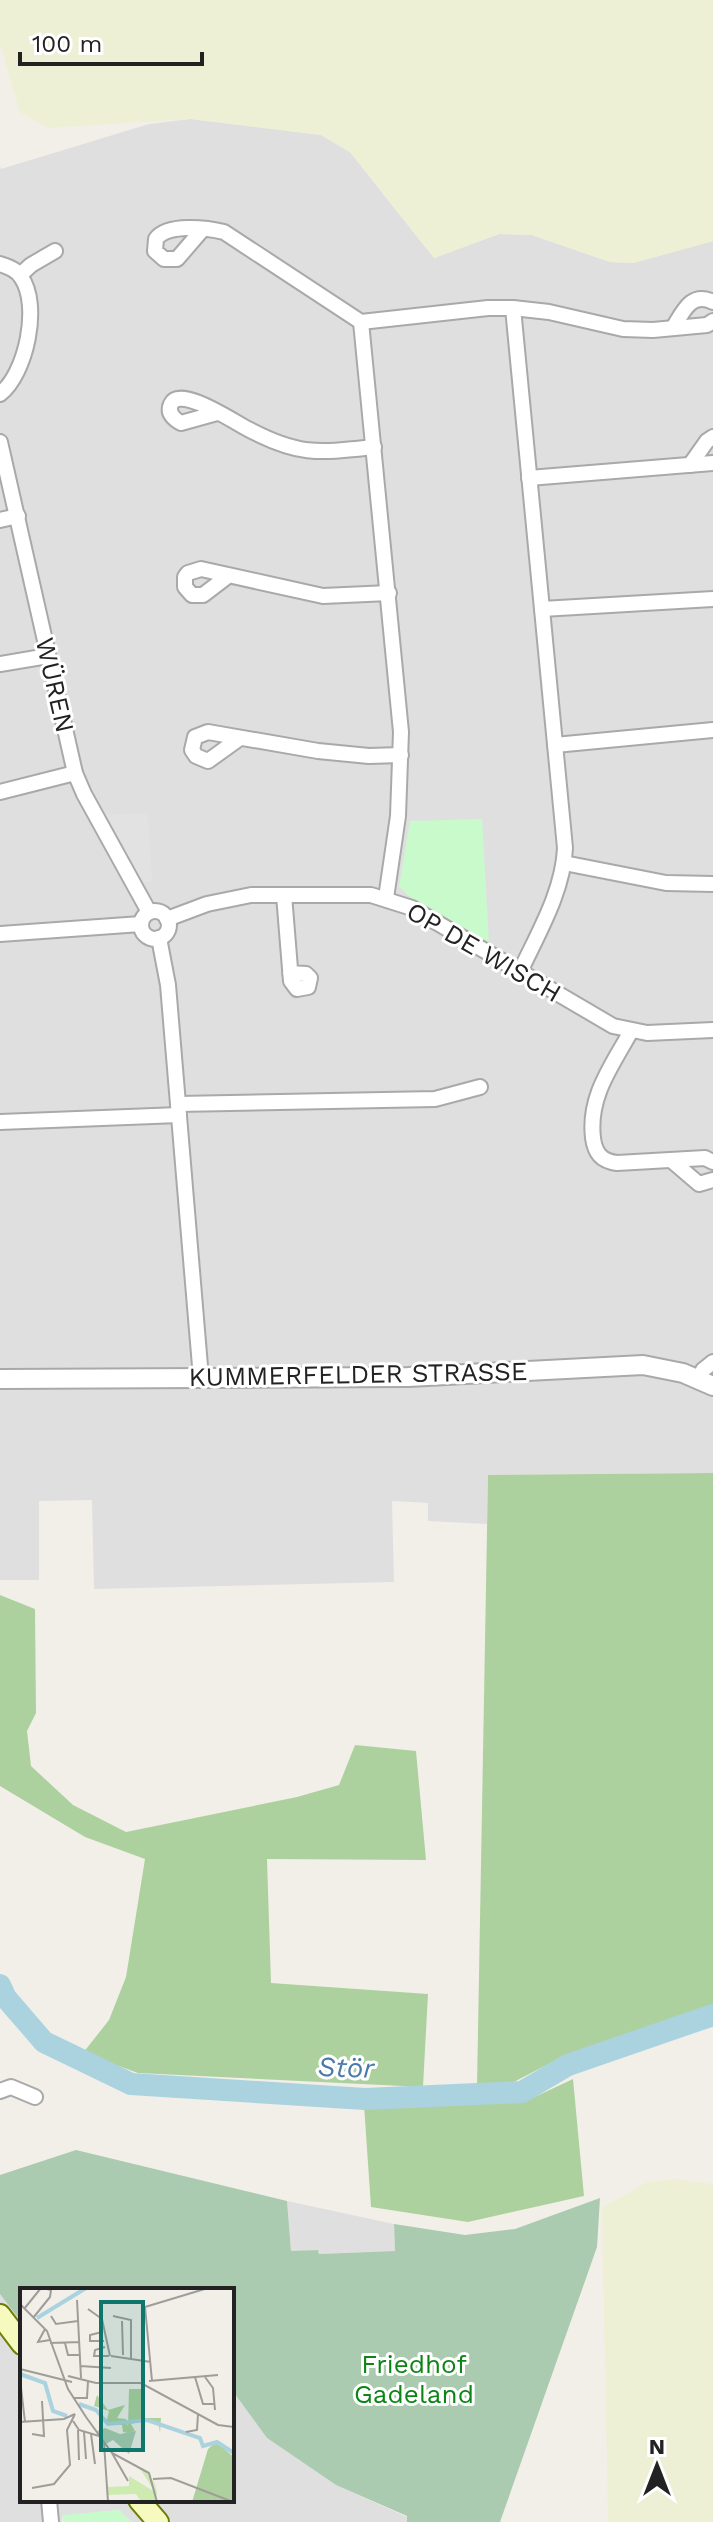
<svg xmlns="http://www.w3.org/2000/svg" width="713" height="2522" viewBox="0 0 713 2522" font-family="'Work Sans',sans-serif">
  <rect width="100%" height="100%" fill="#f2efe9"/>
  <!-- residential -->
  <g fill="#e0dfdf">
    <path d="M191 119 321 135 350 152 434 258 499 234 532 235 610 262 633 263 713 241V1473L488 1475 487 1524 428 1521V1503L392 1501 394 1582 94 1589 92 1500 39 1501V1580H0V166L1 169 149 124Z"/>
    <path d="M287 2201 394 2224 395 2251 319 2254 318 2250 291 2252Z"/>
    <path d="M0 2294 22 2323V2500H232V2390L267 2438 336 2485 407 2517V2522H132L119 2510 62 2516V2522H0Z"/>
  </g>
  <!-- farmland -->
  <g fill="#eef0d5">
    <path d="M0 0H713V241L633 263 610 262 532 235 499 234 434 258 350 152 321 135 191 119 49 128 20 113 0 44Z"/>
    <path d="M675 2179 713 2184V2522H608L602 2208 647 2182Z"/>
  </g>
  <!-- forest -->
  <g fill="#add19e">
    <path d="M713 1473V2009L560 2058 510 2084 477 2087 488 1475Z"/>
    <path d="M0 1595 35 1609 36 1713 27 1731 31 1766 73 1805 126 1832 297 1797 339 1785 355 1745 416 1751 426 1860 267 1859 271 1983 428 1994 423 2087 138 2073 83 2053 109 2020 126 1977 145 1859 85 1837 0 1786Z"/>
    <path d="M573 2079 584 2196 468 2222 371 2207 364 2105 524 2102Z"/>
  </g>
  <!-- cemetery -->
  <path fill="#aacbaf" d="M76 2150 287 2201 291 2251 318 2250 319 2254 395 2251 394 2224 465 2235 515 2229 600 2198 597 2247 500 2522H407V2516L336 2485 267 2438 232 2390V2290H22V2323L0 2294V2175Z"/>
  <!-- park -->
  <g fill="#c8facc">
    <path d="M482 819 489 942 410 897 399 887 410 821Z"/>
    <path d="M119 2510 132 2522H63L62 2515Z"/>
  </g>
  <!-- parking -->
  <path fill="#e2e2e2" d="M148 813 152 882H142L105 815Z"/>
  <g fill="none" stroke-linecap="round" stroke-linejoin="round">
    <!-- river -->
    <path stroke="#aad3df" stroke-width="22" d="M0 1985 6 1998 44 2042 131 2084 365 2099 522 2092 568 2065 713 2015"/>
    <!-- minor casing -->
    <g stroke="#a9a9a9" stroke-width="18">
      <g id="minor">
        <path d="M202 230 177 259H164L155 251 156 239C167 223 208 228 224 232L361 322 488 308H513L565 848C563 892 538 933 520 972"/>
        <path d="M0 264C8 267 16 269 21 277 41 305 26 374 0 394"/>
        <path d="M20 275 31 265 55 251"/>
        <path d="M513 308 549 312 623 329 653 330 707 325 713 321"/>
        <path d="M361 322 401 732 398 816 386 898"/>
        <path d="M673 328C683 312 691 291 713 302"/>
        <path d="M217 413 181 423C174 419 167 413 171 404 180 385 234 422 248 429 299 456 318 453 374 447"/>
        <path d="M0 442 75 773 84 794 149 912"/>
        <path d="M690 465 707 441 713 437"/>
        <path d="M529 478 713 463"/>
        <path d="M0 520 18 516"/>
        <path d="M228 576 203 595H192L185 587V577L188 573 201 569 323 596 389 593"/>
        <path d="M542 609 713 599"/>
        <path d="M0 664 48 656"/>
        <path d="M240 738 208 761 196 756 192 750 195 737 208 732 318 751 369 756 401 755"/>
        <path d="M555 745 713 730"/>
        <path d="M0 792 75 773"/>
        <path d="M564 863 666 883 713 884"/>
        <path d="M284 895 291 981 297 989 308 987 310 978 306 974 290 973"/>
        <circle cx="155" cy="925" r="14"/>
        <path d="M167 919 207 904 251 895H371L412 908 613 1026 647 1033 713 1030"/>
        <path d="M0 934 141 924"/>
        <path d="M159 938 168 985 201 1378"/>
        <path d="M631 1031C612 1066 588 1096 593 1138 595 1153 601 1161 617 1163L705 1158 713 1162"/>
        <path d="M178 1104 435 1099 480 1087"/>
        <path d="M0 1122 179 1115"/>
        <path d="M671 1160 699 1184 713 1180"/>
        <path d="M699 1379 703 1370 713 1362"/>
        <path d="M0 2091 11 2087 35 2097"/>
        <path d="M49 2500 51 2522"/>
      </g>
    </g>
    <!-- tertiary casing -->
    <g stroke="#a9a9a9" stroke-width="22">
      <path id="tertiary" d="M0 1379 408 1377 643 1365 683 1373 713 1386"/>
    </g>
    <!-- secondary casing -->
    <g stroke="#707d05" stroke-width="24">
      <g id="secondary">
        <path d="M0 2315 22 2344"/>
        <path d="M139 2500 158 2522"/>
      </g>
    </g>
    <!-- minor -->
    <use href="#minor" stroke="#fff" stroke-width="14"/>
    <!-- tertiary -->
    <use href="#tertiary" stroke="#fff" stroke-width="18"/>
    <!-- secondary -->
    <use href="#secondary" stroke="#f7fabf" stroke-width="20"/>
  </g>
  <g text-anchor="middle" stroke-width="6" stroke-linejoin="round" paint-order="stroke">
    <!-- street labels -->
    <g font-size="26" fill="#222" stroke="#fff">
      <text transform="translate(55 685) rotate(77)" y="9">WÜREN</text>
      <text transform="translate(484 952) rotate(30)" y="9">OP DE WISCH</text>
      <text transform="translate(358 1374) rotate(-1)" y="9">KUMMERFELDER STRASSE</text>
    </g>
    <!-- park labels -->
    <g font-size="26" fill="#0c8416" stroke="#fff">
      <text x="414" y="2373">Friedhof<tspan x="414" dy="30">Gadeland</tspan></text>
    </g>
    <!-- water labels -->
    <g font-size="28" font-style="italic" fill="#4a7aab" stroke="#fff">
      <text transform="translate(346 2067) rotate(2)" y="10">Stör</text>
    </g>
  </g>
  <!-- overview -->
  <g transform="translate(20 2288)">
    <rect width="214" height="214" fill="#f2efe9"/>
    <path d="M119 179 125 182 128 185 134 194 137 204 136 214H121L116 206 88 207 87 199 109 198V188L135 204Z" fill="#cdebb0"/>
    <path d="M109 101H124V130H141L140 145 139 138 127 132 111 136 115 143 108 145 103 144 102 137 86 135 89 123 74 118 77 107 88 122 105 117 97 130 106 131 108 138ZM196 154 214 169V214H172L188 161Z" fill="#add19e"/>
    <path d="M85 140 100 146 116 143 109 166 93 152 86 156 77 143Z" fill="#aacbaf"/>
    <path fill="none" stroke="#aad3df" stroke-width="4" d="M17 30 66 0M0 86 25 95 33 123 47 128M59 116 76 122 88 136 127 132 180 150 183 158 197 154 214 165"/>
    <path fill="none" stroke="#9f9d99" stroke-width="2" d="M57 12 61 90M0 16 27 43 48 101 66 129 92 165 129 185 137 214M4 21 21 0M68 21 82 31 90 68M31 28 36 36 58 33M93 28 111 32V71M13 30 30 9 31 2 23 0M102 33 103 67M25 41 18 54 30 52M82 44 70 47V53H84M30 55 60 54M45 55 48 67H60M85 59 75 62 74 68H89M91 68 131 74M60 78 91 80M0 81 52 94M48 88 76 95H121L198 137 214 139M175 89 183 116H194M185 89 193 100 195 122M0 91 5 134M129 93 198 87M132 93 125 19 188 0M54 110H67L68 93M53 133 59 142 79 148M0 134 44 131 55 126M58 142 59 172M64 144 66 171M166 144 177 142 178 126M12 146 24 148 22 113M71 146 75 176M84 155 88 214M92 165 108 193M133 191 151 190 213 214M12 200 34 196 50 177 47 142 55 126"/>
    <path fill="#0f766e" fill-opacity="0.15" stroke="#0f766e" stroke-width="4" d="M81 14H123V162H81Z"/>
    <rect width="214" height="214" fill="none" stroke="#222" stroke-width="4"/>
  </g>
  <!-- north arrow -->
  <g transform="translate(657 2466)" stroke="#ffffff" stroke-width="6" paint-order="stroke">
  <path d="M0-6L14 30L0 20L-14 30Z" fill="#222222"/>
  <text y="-12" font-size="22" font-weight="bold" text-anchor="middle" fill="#222222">N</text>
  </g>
  <!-- scale -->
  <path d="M20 52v12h182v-12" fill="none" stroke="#222222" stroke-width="4"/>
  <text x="32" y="52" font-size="24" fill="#222222" stroke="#ffffff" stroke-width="6" paint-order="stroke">100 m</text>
</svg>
